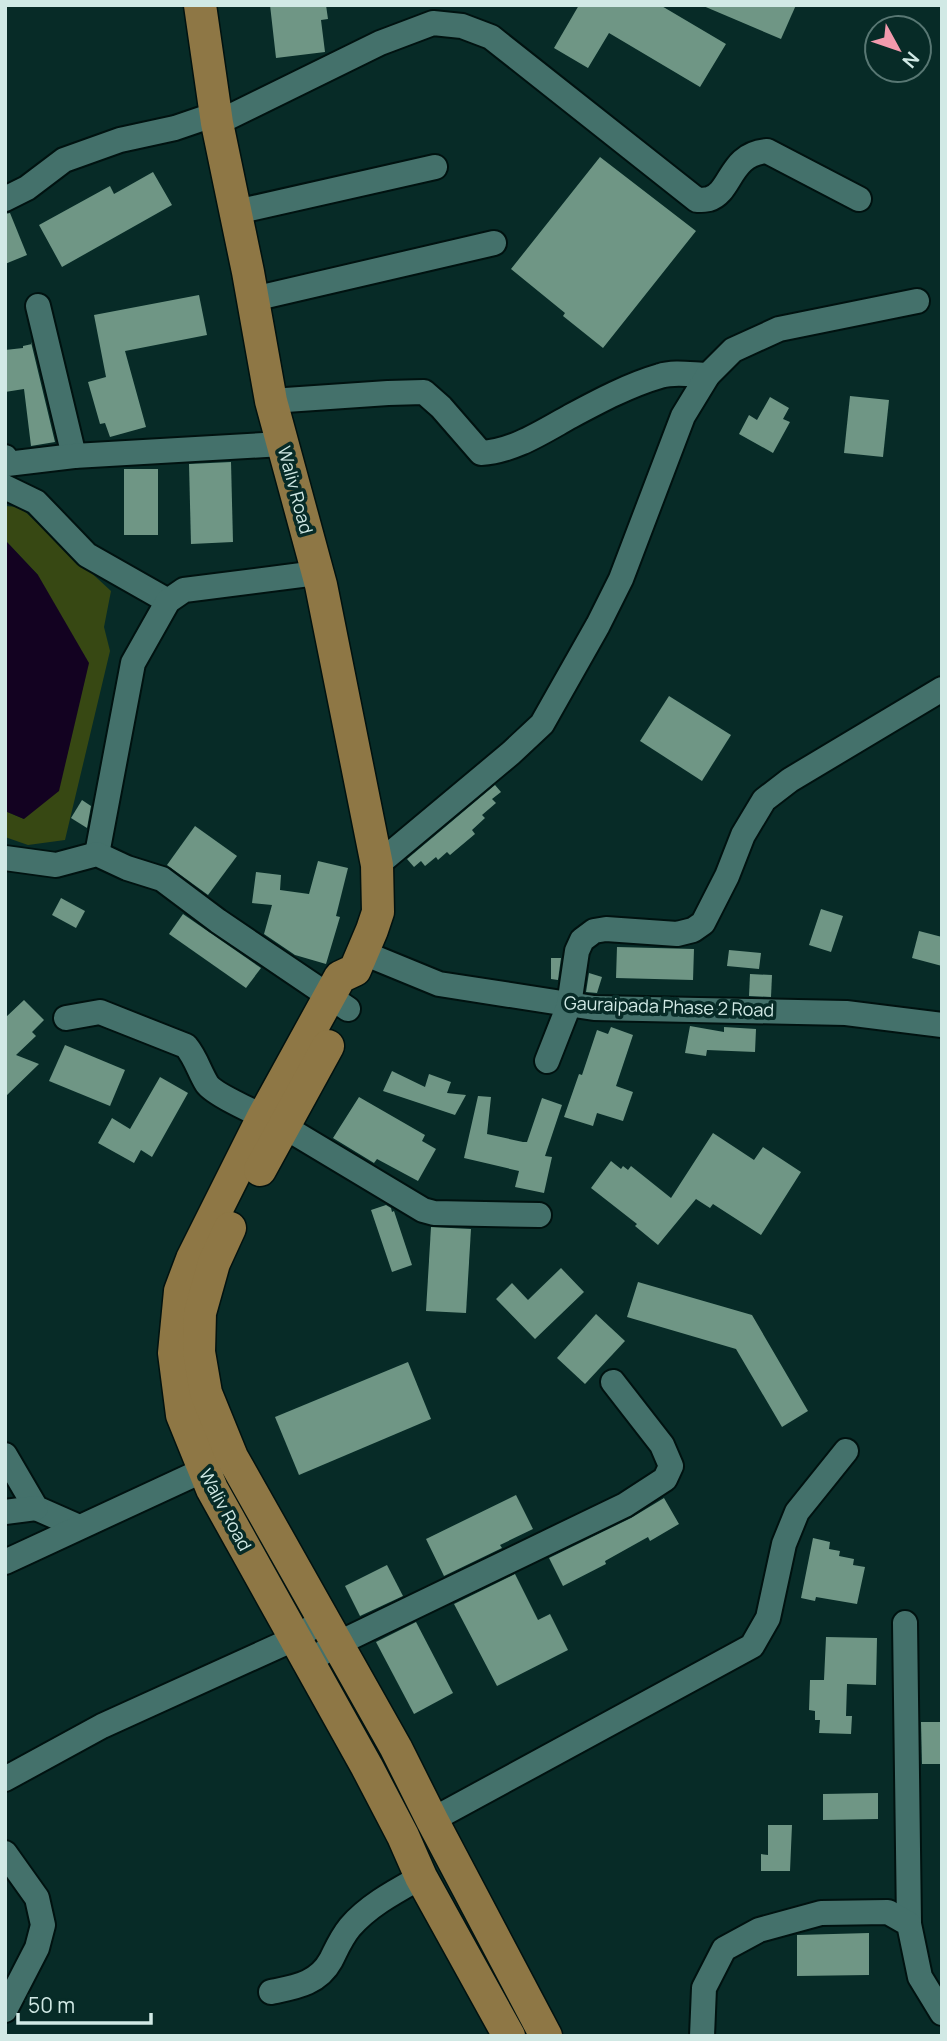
<svg xmlns="http://www.w3.org/2000/svg" width="947" height="2041" viewBox="0 0 947 2041" font-family="Manrope,sans-serif">
  <rect width="100%" height="100%" fill="#072b27"/>
  <!-- green -->
  <path fill="#374813" d="M5 506 20 507 111 591 104 627 110 651 65 840 28 845 5 837V811L24 819 38 575 5 540Z"/>
  <!-- water -->
  <path fill="#130221" d="M5 540 38 575 89 663 59 791 24 819 5 811Z"/>
  <!-- building -->
  <g fill="#6f9685">
    <path d="M270 5H326L328 19 321 20 325 52 276 58Z"/>
    <path d="M579 5H660L726 44 700 87 609 33 588 68 554 48Z"/>
    <path d="M701 5H796L781 39Z"/>
    <path d="M600 157 696 231 603 348 563 316 565 313 511 269Z"/>
    <path d="M153 172 172 205 62 267 39 225 110 186 114 194Z"/>
    <path d="M10 213 27 255 5 264V214Z"/>
    <path d="M199 295 207 335 125 351 146 427 110 437 105 423 100 424 88 382 106 377 94 315Z"/>
    <path d="M31 342 55 442 31 446 24 389 5 392V350L23 348V346L32 344Z"/>
    <path d="M850 396 889 400 883 457 844 453Z"/>
    <path d="M770 397 789 408 783 419 790 422 773 453 739 434 749 415 757 420Z"/>
    <path d="M231 462 233 542 191 544 189 464Z"/>
    <rect x="124" y="469" width="34" height="66"/>
    <path d="M669 696 731 735 702 781 640 741Z"/>
    <path d="M495 785 501 792 492 799 496 803 482 815 485 818 472 830 475 834 450 855 447 852 438 860 436 857 425 866 421 861 414 867 407 859Z"/>
    <path d="M82 800 91 806 87 828 71 818Z"/>
    <path d="M195 826 237 856 208 895 167 865Z"/>
    <path d="M318 861 348 868 336 916 340 917 326 964 295 955 264 934 272 905 252 903 256 872 281 875 280 890 309 894Z"/>
    <path d="M61 898 85 911 76 928 52 915Z"/>
    <path d="M821 909 843 916 831 952 809 945Z"/>
    <path d="M183 914 261 968 246 988 169 934Z"/>
    <path d="M919 931 942 937V966L912 958Z"/>
    <path d="M617 947 694 949 693 980 616 978Z"/>
    <path d="M729 950 761 953 759 969 727 966Z"/>
    <path d="M551 958H561L558 980 551 979Z"/>
    <path d="M589 973 602 977 597 993 586 992Z"/>
    <path d="M750 974 772 975 771 997 749 996Z"/>
    <path d="M24 1000 44 1020 32 1032 36 1036 16 1055 39 1064 5 1097V1018Z"/>
    <path d="M690 1026 724 1032V1027L756 1029 755 1052 707 1050 706 1056 685 1053Z"/>
    <path d="M611 1027 633 1035 616 1086 633 1092 623 1121 597 1113 593 1126 564 1117 579 1074 582 1075 597 1030 608 1034Z"/>
    <path d="M65 1045 125 1070 110 1106 49 1081Z"/>
    <path d="M392 1071 425 1087 429 1074 451 1082 447 1093 466 1095 455 1115 383 1091Z"/>
    <path d="M160 1077 188 1093 152 1157 141 1150 134 1163 98 1143 112 1118 130 1129Z"/>
    <path d="M478 1096 491 1097 487 1134 523 1142H527L542 1098 562 1105 545 1156 552 1157 544 1193 515 1187 519 1171 464 1158Z"/>
    <path d="M359 1097 425 1135 422 1141 436 1149 418 1181 377 1159 374 1163 333 1138Z"/>
    <path d="M713 1133 754 1160 763 1147 801 1172 761 1235 713 1204 710 1208 696 1199 658 1245 635 1226 637 1224 591 1188 611 1161 621 1169 623 1166 628 1170 631 1166 671 1198Z"/>
    <path d="M386 1205 391 1208 392 1212 394 1211 412 1265 392 1272 371 1210Z"/>
    <path d="M431 1227 471 1229 466 1313 426 1311Z"/>
    <path d="M561 1268 584 1292 535 1339 496 1299 512 1283 528 1300Z"/>
    <path d="M638 1282 752 1315 808 1411 782 1427 736 1349 627 1317Z"/>
    <path d="M596 1314 625 1341 585 1384 557 1358Z"/>
    <path d="M408 1362 431 1419 299 1475 275 1417Z"/>
    <path d="M516 1495 533 1529 500 1545 502 1548 444 1576 426 1539Z"/>
    <path d="M664 1498 679 1524 650 1541 648 1537 605 1561 606 1564 563 1586 549 1558 631 1518Z"/>
    <path d="M813 1538 830 1542 829 1549 840 1551 839 1556 854 1559 853 1565 865 1567 857 1604 816 1597 815 1601 801 1598Z"/>
    <path d="M387 1565 403 1596 360 1616 345 1586Z"/>
    <path d="M515 1574 538 1620 550 1614 568 1650 497 1686 454 1604Z"/>
    <path d="M416 1622 453 1693 414 1714 376 1642Z"/>
    <path d="M826 1637 877 1638 876 1685 847 1684 846 1716H852L851 1734 819 1733 820 1720H815V1711L809 1710 810 1680H824Z"/>
    <path d="M921 1722H942V1764H922Z"/>
    <path d="M878 1793V1819L823 1820V1794Z"/>
    <path d="M768 1825H792L790 1871H761V1854L768 1855Z"/>
    <path d="M869 1933V1975L797 1976V1935Z"/>
  </g>
  <g fill="none" stroke-linecap="round" stroke-linejoin="round">
    <!-- minor casing -->
    <g stroke="#001210" stroke-width="28">
      <g id="minor">
        <path d="M217 123 380 43 433 23 462 26 491 37 697 200C701 200 705 200 709 199 732 192 729 154 767 151L859 199"/>
        <path d="M5 199 27 188 64 160 120 140 175 128 216 114"/>
        <path d="M236 212 435 167"/>
        <path d="M253 299 494 243"/>
        <path d="M38 306 74 456"/>
        <path d="M271 401 388 393 424 392 441 407 481 453C514 451 542 432 571 416 599 401 629 385 660 376 674 371 694 375 708 375"/>
        <path d="M5 457 7 464 74 456 282 444"/>
        <path d="M5 487 36 502 87 555 168 601"/>
        <path d="M97 854 133 663 168 601 184 590 317 573"/>
        <path d="M5 858 56 865 97 854 127 868 162 879 218 921 348 1009"/>
        <path d="M377 865 511 753 542 724 598 625 621 579 683 416 708 375 733 350 779 329 917 301"/>
        <path d="M361 952 439 984 594 1008 846 1013 942 1025"/>
        <path d="M66 1018 100 1012 186 1046C196 1058 199 1071 207 1084 214 1095 269 1119 283 1126L423 1210 434 1213 539 1215"/>
        <path d="M547 1061 569 1005 577 951 582 940 594 931 606 929 677 934 693 930 703 923 727 876 743 835 764 800 790 780 942 689"/>
        <path d="M5 1455 36 1508 79 1527"/>
        <path d="M5 1512 36 1508"/>
        <path d="M5 1562 221 1462"/>
        <path d="M905 1623 909 1924"/>
        <path d="M309 1661 339 1643 625 1505 665 1479 671 1466 662 1445 613 1382"/>
        <path d="M5 1779 102 1726 296 1638 324 1619"/>
        <path d="M432 1820 752 1646 768 1618 784 1544 797 1512 846 1451"/>
        <path d="M5 1853 37 1898 43 1925 37 1948 5 2010"/>
        <path d="M271 1992C295 1987 318 1984 331 1960 337 1948 341 1938 350 1927 369 1905 396 1891 421 1877"/>
        <path d="M702 2036 704 1988 724 1949 759 1930 821 1913 888 1912 909 1924 920 1977 942 2013"/>
      </g>
    </g>
    <!-- major casing -->
    <g stroke="#001210" stroke-width="35">
      <g id="major">
        <path d="M200 5 217 123 248 272 271 401 321 585 377 865 378 912 372 930 355 970 340 977 263 1117 192 1259 180 1291 174 1353 182 1415 212 1489 367 1767 403 1836 421 1877 509 2036"/>
        <path d="M260 1170 328 1046"/>
        <path d="M230 1228 214 1263 200 1313 199 1352 206 1393 232 1457 396 1748 432 1820 546 2036"/>
      </g>
    </g>
    <!-- minor -->
    <use href="#minor" stroke="#44716b" stroke-width="24"/>
    <!-- major -->
    <use href="#major" stroke="#8e7745" stroke-width="32"/>
  </g>
  <g text-anchor="middle" stroke-width="7" stroke-linejoin="round" paint-order="stroke">
    <!-- street labels -->
    <g font-size="18" fill="#d1e9e5" stroke="#072b27">
      <text transform="translate(295 490) rotate(75)" y="6">Waliv Road</text>
      <text transform="translate(669 1007) rotate(2)" y="6">Gauraipada Phase 2 Road</text>
      <text transform="translate(225 1510) rotate(62)" y="6">Waliv Road</text>
    </g>
  </g>
  <!-- border -->
  <rect width="947" height="2041" fill="none" stroke="#d1e9e5" stroke-width="14"/>
  <!-- north arrow -->
  <g transform="translate(898 49) rotate(130)"><circle r="33" fill="#072b27" stroke="#587773" stroke-width="2"/>
  <path d="M0-5L12 26L0 18L-12 26Z" fill="#f29aad"/>
  <text y="-10" font-size="19" font-weight="bold" text-anchor="middle" fill="#d1e9e5">N</text>
  </g>
  <!-- scale -->
  <path d="M18 2013v10h133v-10" fill="none" stroke="#d1e9e5" stroke-width="3.5"/>
  <text x="28" y="2013" font-size="21" fill="#d1e9e5" stroke="#072b27" stroke-width="5" paint-order="stroke">50 m</text>
</svg>
